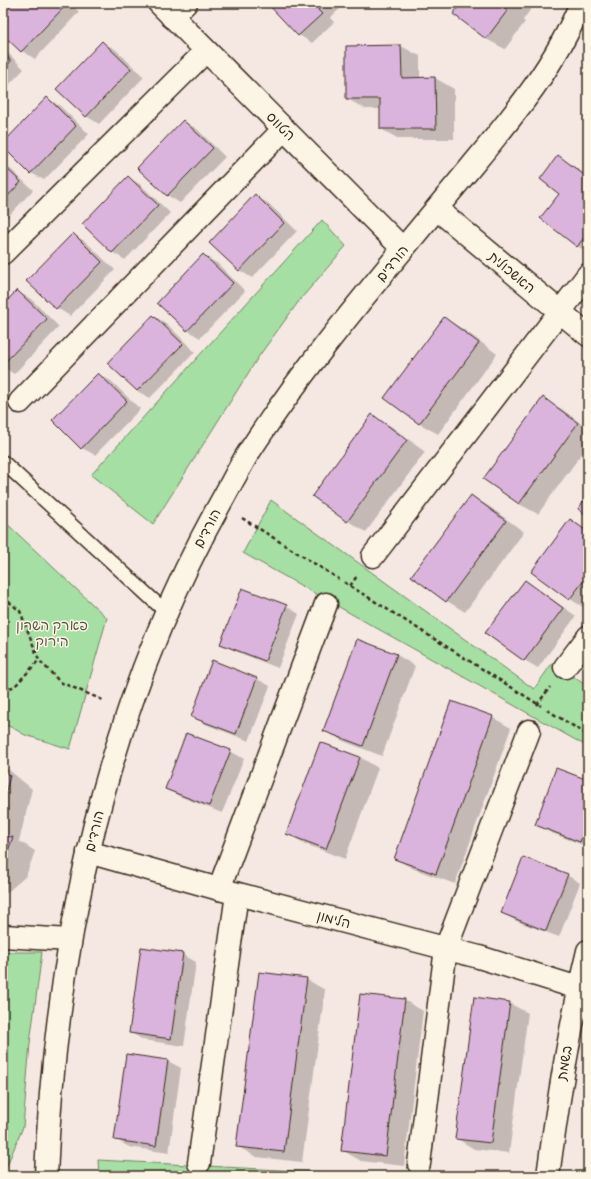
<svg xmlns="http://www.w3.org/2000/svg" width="591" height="1179" viewBox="0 0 591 1179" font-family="Dekko,'Playpen Sans Hebrew',sans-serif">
  <rect width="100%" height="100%" fill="#f5e8e3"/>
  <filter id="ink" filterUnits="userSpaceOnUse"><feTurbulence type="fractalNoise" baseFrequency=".025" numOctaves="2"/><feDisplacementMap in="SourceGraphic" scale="8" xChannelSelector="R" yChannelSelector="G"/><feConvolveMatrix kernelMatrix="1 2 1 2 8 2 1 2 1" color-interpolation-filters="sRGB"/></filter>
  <g filter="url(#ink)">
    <!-- green -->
    <g fill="#a5dfa4" stroke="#708461">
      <path d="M322 220 346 246 299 301 259 356 153 524 91 475Z"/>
      <path d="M271 500 534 689 553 662 588 687V747L243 553Z"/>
      <path d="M3 520 107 618 70 749 25 735 13 728 3 724Z"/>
      <path d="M3 952H42L30 1043 23 1127 3 1175Z"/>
      <path d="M98 1160 387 1176H99Z"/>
    </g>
    <!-- shadow -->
    <g fill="#0003">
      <path d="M13 3H70L79 12 35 59 22 51 3 33V13Z"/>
      <path d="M269 3H346L330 18 334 22 312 43 299 35Z"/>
      <path d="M462 3H535L523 20 525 22 505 49 486 39Z"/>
      <path d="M102 42 115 49 144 77 99 124 86 116Z"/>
      <path d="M401 46 420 56V79L435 78 454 89V139H399L381 129V109H366L347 99V47Z"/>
      <path d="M3 48 24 69 3 91Z"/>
      <path d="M47 98 60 106 89 134 44 180 31 173 3 146V144Z"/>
      <path d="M183 121 197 129 225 157 180 203 167 195Z"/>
      <path d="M558 157 571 164 588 177V252L577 246Z"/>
      <path d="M3 162 33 190 3 222Z"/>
      <path d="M128 177 141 185 170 213 125 260 112 252Z"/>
      <path d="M255 196 268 203 297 231 252 278 239 270Z"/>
      <path d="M73 234 86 242 115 270 70 316 57 308Z"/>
      <path d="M203 256 217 263 245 291 200 338 187 330Z"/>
      <path d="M18 292 31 299 59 327 14 374 3 367V307Z"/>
      <path d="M154 316 167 324 195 352 150 398 137 391Z"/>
      <path d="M444 318 463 329 497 354 438 434 420 424 385 398Z"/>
      <path d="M98 374 111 381 140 409 95 455 82 448Z"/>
      <path d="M543 399 562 409 588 429V445L538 514 519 504Z"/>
      <path d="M372 416 391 426 425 452 366 532 348 521 314 496Z"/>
      <path d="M472 496 490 507 524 532 465 612 447 601 413 576Z"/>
      <path d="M570 520 588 531V600L583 607 570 599 533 572Z"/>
      <path d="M525 581 538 589 576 616 538 668 524 660 487 633Z"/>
      <path d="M286 606 299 614 278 668 235 651 222 644Z"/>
      <path d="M357 640 397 655 415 666 382 756 343 741 324 730Z"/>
      <path d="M213 662 257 679 270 686 249 741 205 724 192 716Z"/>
      <path d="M492 717 511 728 455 884 414 869 395 859Z"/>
      <path d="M230 751 244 759 222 813 179 796 166 789Z"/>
      <path d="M360 757 378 768 345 859 305 844 287 833Z"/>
      <path d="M3 765 32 789 19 841 35 851 26 876 3 896Z"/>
      <path d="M588 781V847L549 832 536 824Z"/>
      <path d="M567 875 580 883 559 937 516 921 503 913Z"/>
      <path d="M182 954 196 962 184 1046 143 1040 130 1032Z"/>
      <path d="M306 979 325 990 302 1162 256 1157 237 1146Z"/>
      <path d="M404 1000 423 1011 404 1166 361 1161 342 1150Z"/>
      <path d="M509 1003 528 1013 509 1153 474 1149 456 1138Z"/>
      <path d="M127 1055 168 1061 181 1068 169 1153 129 1147 115 1139Z"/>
    </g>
    <!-- building -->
    <g fill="#dab4dd" stroke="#3b2a1e">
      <path d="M11 3H66L67 4 21 52 3 35V12Z"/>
      <path d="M267 3H325L318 10 322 14 298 36Z"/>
      <path d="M461 3H509L505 8 507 11 486 39 453 14Z"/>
      <path d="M102 41 131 69 86 117 56 89Z"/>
      <path d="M401 45 402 78 435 77 436 129H380V99H346V46Z"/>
      <path d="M3 52 11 61 3 70Z"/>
      <path d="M47 97 76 126 30 174 3 147V143Z"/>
      <path d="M183 120 213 148 167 196 137 168Z"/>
      <path d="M558 155 588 178V232L577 247 540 218 559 194 540 179Z"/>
      <path d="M3 165 21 182 3 201Z"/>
      <path d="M128 176 158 205 112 253 82 224Z"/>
      <path d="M255 194 284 223 239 271 209 243Z"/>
      <path d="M73 233 102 262 56 309 26 281Z"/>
      <path d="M203 254 233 283 187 331 157 303Z"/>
      <path d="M17 290 47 319 3 364V305Z"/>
      <path d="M153 315 183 344 137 391 107 363Z"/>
      <path d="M444 317 479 343 419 424 384 398Z"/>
      <path d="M98 373 127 401 81 449 52 420Z"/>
      <path d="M543 397 578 423 519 504 483 479Z"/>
      <path d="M372 414 407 440 347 522 312 496Z"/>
      <path d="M471 495 506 521 446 602 411 576Z"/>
      <path d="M588 495V516L578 509Z"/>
      <path d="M570 519 588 532V575L569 600 531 572Z"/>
      <path d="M525 580 563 608 524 661 485 633Z"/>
      <path d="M242 588 287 605 265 661 220 644Z"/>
      <path d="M357 639 397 654 363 746 323 731Z"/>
      <path d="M212 660 257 678 236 734 191 717Z"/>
      <path d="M451 701 493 716 436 874 394 859Z"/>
      <path d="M186 733 231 750 209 806 165 789Z"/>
      <path d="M320 742 360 757 326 849 286 834Z"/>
      <path d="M556 768 588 780V820L580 842 535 825Z"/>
      <path d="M3 770 10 776 3 802Z"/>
      <path d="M3 836 13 837 3 864Z"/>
      <path d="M523 857 568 874 546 931 501 913Z"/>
      <path d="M141 947 183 953 171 1039 129 1033Z"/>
      <path d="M259 972 307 978 284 1152 236 1147Z"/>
      <path d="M360 994 405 999 386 1156 341 1151Z"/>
      <path d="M474 997 510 1002 491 1143 455 1139Z"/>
      <path d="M126 1054 168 1060 156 1146 114 1140Z"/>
    </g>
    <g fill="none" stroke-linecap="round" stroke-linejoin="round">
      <!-- lane casing -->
      <g stroke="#3b2a1e" stroke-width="16">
        <path id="lane" d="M3 462 166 612"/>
      </g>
      <!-- street casing -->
      <g stroke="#3b2a1e" stroke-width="25">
        <g id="street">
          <path d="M159 3 403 249"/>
          <path d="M172 17 186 3"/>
          <path d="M437 209 588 335"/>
          <path d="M3 253 206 51"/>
          <path d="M20 402 284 129"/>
          <path d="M373 556 588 275"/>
          <path d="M565 667 588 637"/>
          <path d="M88 852 219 889 479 957 588 991"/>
          <path d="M219 889 326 604"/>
          <path d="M3 936 70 940"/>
          <path d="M199 1163 237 894"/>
          <path d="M419 1164 446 948 529 731"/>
          <path d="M548 1176C558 1100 570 1025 588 951"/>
        </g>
      </g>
      <!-- secondary casing -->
      <g stroke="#3b2a1e" stroke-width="25">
        <path id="secondary" d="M46 1176C55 943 107 706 221 502 230 486 238 470 247 455 272 416 299 379 328 342 374 283 423 225 471 167 513 116 556 65 581 3"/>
      </g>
      <!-- path -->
      <g stroke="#3b2a1e" stroke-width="2.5" stroke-dasharray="4 3" stroke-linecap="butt">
        <path d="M242 518 339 579"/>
        <path d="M344 582 541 706"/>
        <path d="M350 586 357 576"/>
        <path d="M3 597 20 611 39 660 60 682 105 701"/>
        <path d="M3 691 15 686 39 660"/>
        <path d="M537 705 550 687"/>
        <path d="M547 710 588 735"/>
      </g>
      <!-- lane -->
      <use href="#lane" stroke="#fcf5e5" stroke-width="13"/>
      <!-- street -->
      <use href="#street" stroke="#fcf5e5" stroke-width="22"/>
      <!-- secondary -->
      <use href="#secondary" stroke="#fcf5e5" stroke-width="22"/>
    </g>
  </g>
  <g text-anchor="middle" stroke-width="3" stroke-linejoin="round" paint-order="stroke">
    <!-- street labels -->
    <g font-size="14" fill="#3b2a1e" stroke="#fcf5e5">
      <text transform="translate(281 126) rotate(45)" y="5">הטווס</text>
      <text transform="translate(392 263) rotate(-51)" y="5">הורדים</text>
      <text transform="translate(512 272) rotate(40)" y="5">האשכולית</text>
      <text transform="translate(207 528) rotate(-62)" y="5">הורדים</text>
      <text transform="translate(94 831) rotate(-76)" y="5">הורדים</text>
      <text transform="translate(334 919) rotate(15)" y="5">הלימון</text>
      <text transform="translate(564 1063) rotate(-80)" y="5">בשמת</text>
    </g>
    <!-- park labels -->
    <g font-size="14" fill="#565740" stroke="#fcf5e5">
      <text x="52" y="630">פארק השרון<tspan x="52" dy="16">הירוק</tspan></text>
    </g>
  </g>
  <!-- margin -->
  <rect width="591" height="1179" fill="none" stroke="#fcf5e5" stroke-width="16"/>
  <rect x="8" y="8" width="575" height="1163" fill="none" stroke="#3b2a1e" stroke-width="1.5" filter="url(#ink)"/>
</svg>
